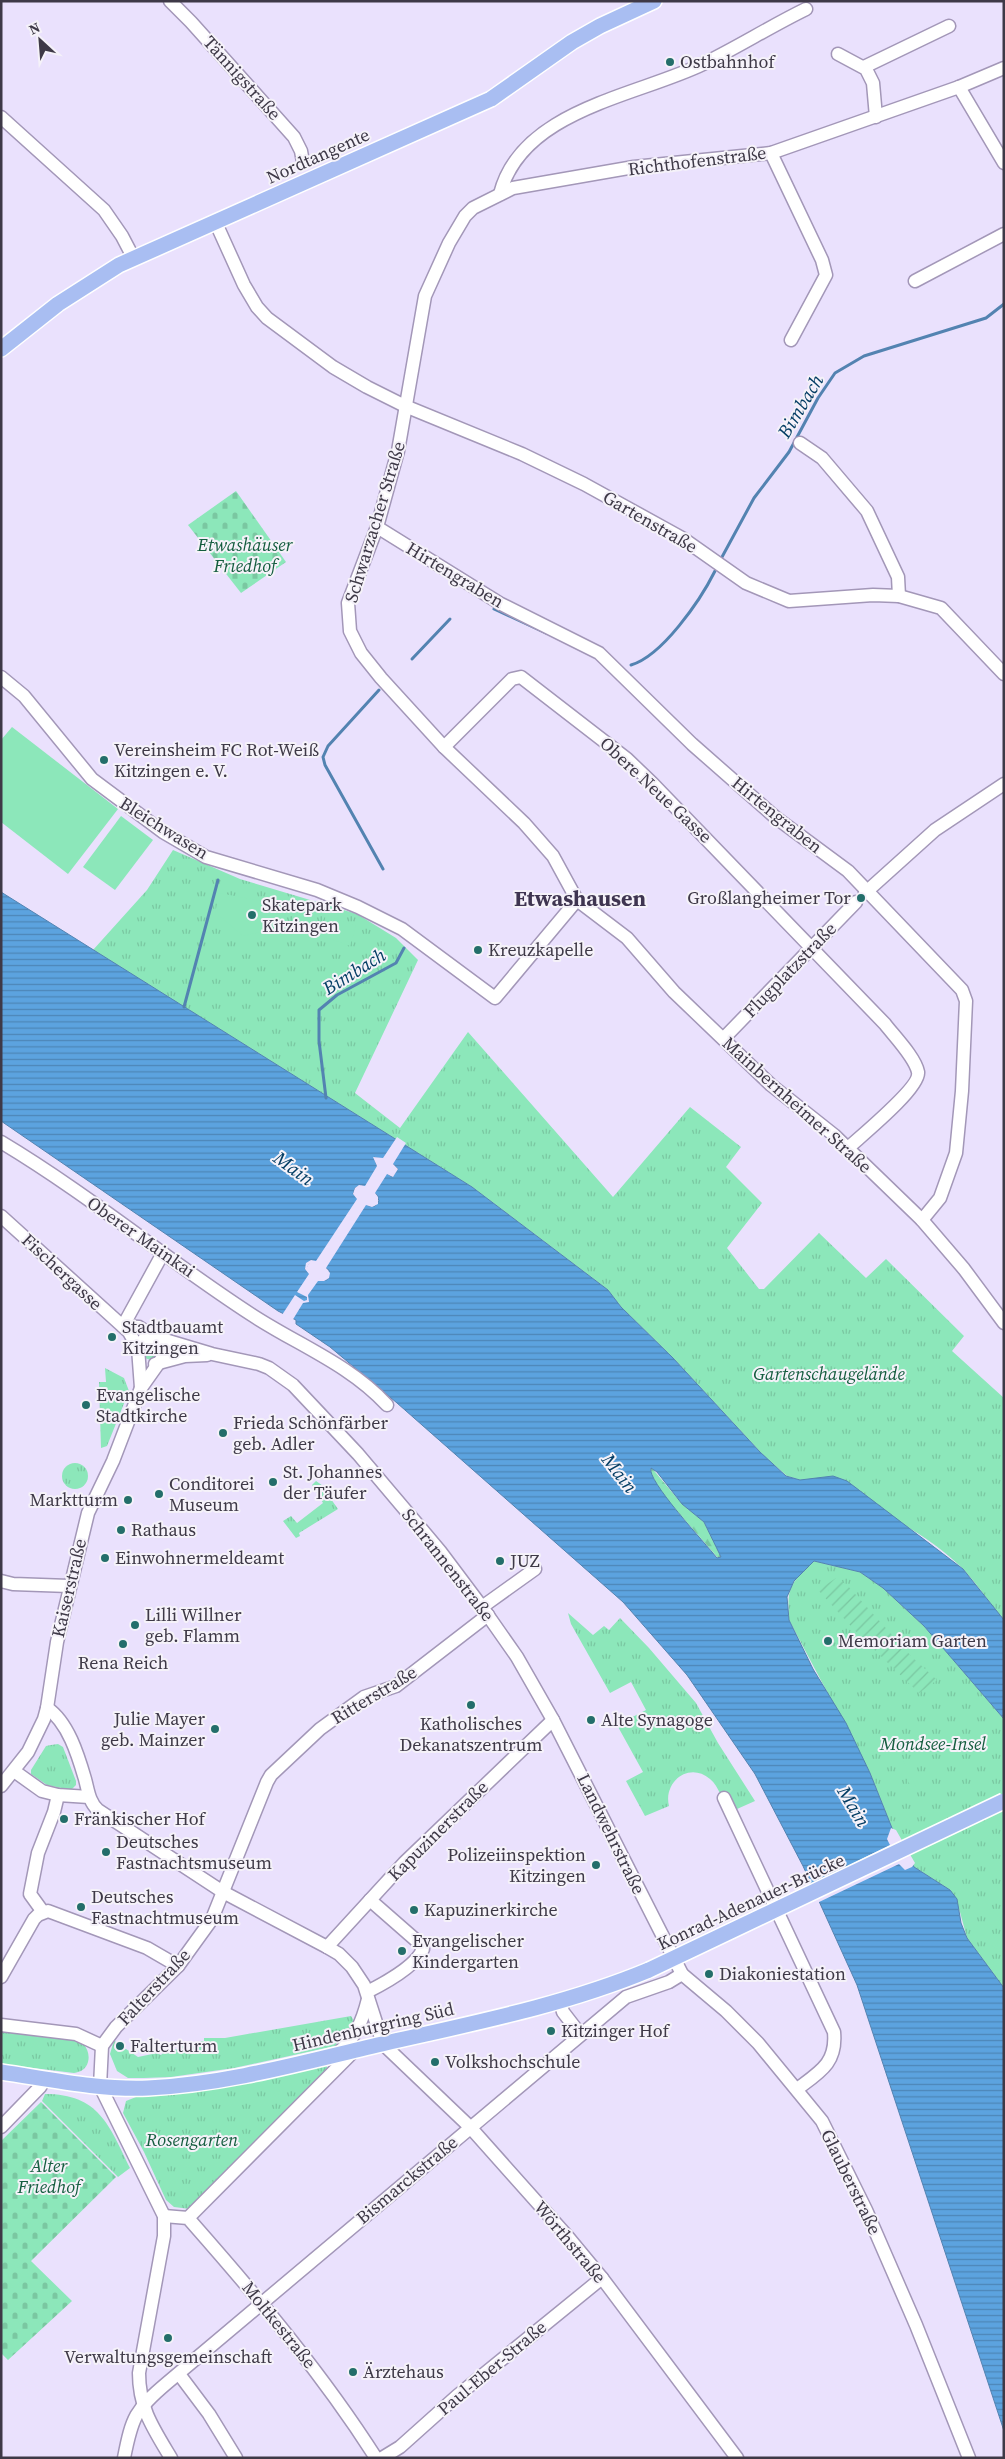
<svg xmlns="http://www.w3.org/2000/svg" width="1005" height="2459" viewBox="0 0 1005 2459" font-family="'Source Serif 4',serif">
  <defs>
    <pattern id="grass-tufts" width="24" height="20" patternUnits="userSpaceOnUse" patternTransform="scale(1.25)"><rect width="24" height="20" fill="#8ce7ba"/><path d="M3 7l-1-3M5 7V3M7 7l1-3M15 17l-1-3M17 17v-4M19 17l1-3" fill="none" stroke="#7ac7a1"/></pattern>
    <pattern id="forest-firs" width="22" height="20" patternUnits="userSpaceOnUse" patternTransform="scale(1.25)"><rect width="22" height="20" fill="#8ce7ba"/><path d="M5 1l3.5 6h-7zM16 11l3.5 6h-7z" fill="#7ac7a1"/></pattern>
    <pattern id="cemetery-stones" width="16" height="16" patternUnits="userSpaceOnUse" patternTransform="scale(1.25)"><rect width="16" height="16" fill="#8ce7ba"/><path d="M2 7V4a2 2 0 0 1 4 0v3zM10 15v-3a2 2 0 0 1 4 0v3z" fill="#7ac7a1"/></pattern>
    <pattern id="garden-furrows" width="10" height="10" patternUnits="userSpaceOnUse" patternTransform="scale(1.25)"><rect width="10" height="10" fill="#8ce7ba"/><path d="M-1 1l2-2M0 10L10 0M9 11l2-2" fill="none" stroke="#7ac7a1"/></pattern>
    <pattern id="water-rules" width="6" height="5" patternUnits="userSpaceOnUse" patternTransform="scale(1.25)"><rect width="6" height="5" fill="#5ca3df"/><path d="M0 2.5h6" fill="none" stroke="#4d86b7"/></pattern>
  </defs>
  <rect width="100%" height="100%" fill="#eae1fd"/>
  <!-- grass -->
  <g fill="url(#grass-tufts)">
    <path d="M173 850 240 879 357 914 396 938 418 960 355 1093 400 1128 468 1032 613 1197 690 1107 741 1147 726 1167 762 1203 727 1248 759 1289H764L819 1233 866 1278 886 1259 964 1336 952 1351 1004 1398V1620C990 1604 978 1585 963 1569 922 1528 865 1505 814 1480H800L787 1476 764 1456 673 1358 621 1307 608 1290 472 1187 93 950 147 890Z"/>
    <path d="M156 1342 161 1351 153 1361 145 1358 143 1345Z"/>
    <path d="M105 1368 124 1378 129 1391 107 1446 101 1448 99 1382H106Z"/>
    <circle cx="75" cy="1476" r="13"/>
    <path d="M316 1481 326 1488V1492L338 1509 299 1533 300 1536 296 1538 283 1521 291 1516 297 1523 323 1503 312 1485Z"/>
    <path d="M814 1561 860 1572 883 1588 924 1626 1004 1719V1988L967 1938 960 1912 950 1890 914 1867 892 1828 870 1773 789 1620C787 1586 790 1584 814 1561Z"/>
    <path d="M568 1613 593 1635 604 1626 609 1630 620 1618 649 1648 696 1703 718 1743 755 1801 728 1813C723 1802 719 1786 710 1779 689 1761 663 1782 669 1806L645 1816 626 1781 643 1772 617 1725 646 1710 631 1682 610 1693 571 1624Z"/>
    <path d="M51 1745 58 1744 63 1747 76 1781V1785L71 1790 47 1785 31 1774V1770L46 1746Z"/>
    <path d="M351 2016 356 2024 341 2044 335 2046 234 2068 171 2077 144 2078H128L117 2071 110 2054 114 2040 116 2042 114 2048 118 2052 126 2049 138 2057 157 2053 161 2055 165 2051 180 2049 179 2045 204 2041V2038H225Z"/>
    <path d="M1 2032C19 2031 56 2033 73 2038 83 2040 91 2051 88 2062 86 2069 81 2072 74 2073L1 2064Z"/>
    <path d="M326 2065 328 2069 190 2209 174 2207 166 2200 144 2152 123 2113 126 2101 141 2095Z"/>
    <path d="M45 2094C99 2094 109 2125 130 2168L118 2177 42 2101Z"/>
  </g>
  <!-- forest -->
  <path fill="url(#forest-firs)" d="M651 1467 682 1504 704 1522 721 1557 718 1558 662 1494 651 1477Z"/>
  <!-- cemetery -->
  <g fill="url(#cemetery-stones)">
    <path d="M236 491 286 562 241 593 188 525Z"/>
    <path d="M41 2102 116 2177 31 2261 72 2301 8 2360 1 2353V2141Z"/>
  </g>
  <!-- garden -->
  <path fill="url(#garden-furrows)" d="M836 1578 847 1585 912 1657 937 1680 919 1693 859 1635 818 1590Z"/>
  <!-- pitch -->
  <g fill="#8ce7ba">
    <path d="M12 727 118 809 68 874 1 822V740Z"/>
    <path d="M121 816 153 840 115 890 83 867Z"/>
    <path d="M219 893 277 904C284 910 289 918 285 926L243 936C235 930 223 917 215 914Z"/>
    <path d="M326 916 356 926 350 946 320 935Z"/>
    <path d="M896 1747 917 1788 913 1791 892 1749Z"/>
  </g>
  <!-- water -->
  <path fill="url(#water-rules)" stroke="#5383b1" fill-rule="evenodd" d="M1 892 472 1187 608 1290 621 1307 673 1358 760 1452 786 1476 800 1480 833 1476 847 1481 963 1569 1004 1620V1719L924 1626 883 1588 860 1572 814 1561 794 1581 787 1597 789 1620 813 1669 846 1723 870 1773 892 1828 914 1867 950 1890 957 1899 961 1923 967 1938 1004 1988V2431L857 1985 803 1866 755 1774 687 1675 623 1602 397 1403 330 1347 296 1324V1320L278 1311 1 1121ZM374 1157 393 1164 398 1169 392 1177 377 1166ZM362 1185 377 1195 379 1201 375 1206H369L353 1194 355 1188ZM311 1260 329 1270 327 1280H318L305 1269ZM651 1468 657 1472 682 1504 704 1522 721 1557 717 1558C706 1544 646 1480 651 1468Z"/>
  <!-- pier -->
  <g fill="#eae1fd" fill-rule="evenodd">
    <path d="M397 1137 406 1143 393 1164 398 1169 393 1177 387 1174 375 1193 378 1197V1204L372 1207 366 1205 326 1268 330 1273 329 1278 324 1281H318L308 1295 309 1302 303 1303 292 1321 282 1315 295 1295 304 1301 307 1300V1297L297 1292 309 1274 305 1269 306 1263 311 1260 316 1261 357 1199 353 1194 355 1188 359 1185 365 1186 377 1166 373 1157 383 1158ZM358 1188H362L375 1196V1202L370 1204 357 1195ZM310 1263H313L327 1271V1277L321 1279 308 1270 307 1267Z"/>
    <path d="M891 1828 896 1830 915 1863 912 1867 905 1870 899 1864 817 1903 809 1885 890 1845 887 1839Z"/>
  </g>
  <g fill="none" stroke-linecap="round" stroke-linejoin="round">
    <!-- stream -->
    <g stroke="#5383b1" stroke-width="3">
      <path d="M722 557 754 498 789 452 818 398 835 373 864 356 986 318 1004 304"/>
      <path d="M494 609 546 633"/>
      <path d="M412 659 450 619"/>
      <path d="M631 665C662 656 700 601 715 571"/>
      <path d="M379 690 328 746 323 757 325 765 383 869"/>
      <path d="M184 1007 218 880"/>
      <path d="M326 1098 319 1041V1010L337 995 396 963 404 948"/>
    </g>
    <!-- minor casing -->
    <g stroke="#a397b8" stroke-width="15">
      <g id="minor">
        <path d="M170 1 191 22 294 137 301 151 303 162"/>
        <path d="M838 54 866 69 873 83 876 117"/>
        <path d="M864 67 949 26"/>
        <path d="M1004 68 959 87 771 153 634 167 513 188 473 208 465 216 449 243 425 296 398 451 377 527 348 603 350 631 361 653 381 678 444 747 524 823 553 856 577 900 627 938 674 992 771 1085 834 1135 922 1220 964 1269 1004 1323"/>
        <path d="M959 87 1004 163"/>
        <path d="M1 117 104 210 122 236 133 257"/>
        <path d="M771 153 822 260 826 275 791 340"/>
        <path d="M500 194C521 110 637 96 703 64 738 47 771 26 806 9"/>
        <path d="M215 221 244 285 257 307 267 318 333 367 367 387 405 406 522 454 584 484 682 538 746 583 789 601 873 595 899 596 941 608 1004 674"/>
        <path d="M915 281 1004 234"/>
        <path d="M800 443 822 458 867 511 898 577 899 596"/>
        <path d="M377 527 501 604 599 653 692 744 775 817 848 871 962 990 966 1001 962 1091 956 1153 940 1198 922 1220"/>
        <path d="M1 677 24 696 92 779 163 832 206 857 317 890 358 907 402 929 495 998 577 900"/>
        <path d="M444 747 512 679 521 677 627 759 652 783 885 1024C894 1036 915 1057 918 1072 921 1087 861 1136 848 1148"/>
        <path d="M865 893 935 830 1004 784"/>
        <path d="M724 1038 856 902"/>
        <path d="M1 1142C88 1194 167 1260 252 1315 298 1345 349 1364 387 1405"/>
        <path d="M1 1216 129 1332 138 1348 141 1388"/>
        <path d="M123 1326 163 1253"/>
        <path d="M123 1326 139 1327 155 1337"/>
        <path d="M138 1348 144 1339 155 1337 212 1354 259 1364 269 1368 293 1385 358 1454 440 1551 482 1607 517 1657 553 1720 682 1974 726 2011 758 2043 822 2121 866 2210 916 2325 969 2458"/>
        <path d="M155 1364 185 1356 207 1355"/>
        <path d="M1 1581 13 1584 69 1586"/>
        <path d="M482 1607 535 1569"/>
        <path d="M47 1708C68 1722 78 1755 85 1779 88 1790 89 1802 98 1810L223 1892 327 1947 339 1954 352 1967 364 1985 383 2044 470 2127 568 2237 602 2278 737 2458"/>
        <path d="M14 1771 42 1791 58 1795 89 1797"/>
        <path d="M1 1786 28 1752 44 1719 47 1708 57 1642 88 1513 113 1461 141 1388 163 1357 164 1347 162 1339"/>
        <path d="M724 1798 834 2032C837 2063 820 2072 797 2089"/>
        <path d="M43 1912 30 1894 38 1853 54 1812 58 1795"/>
        <path d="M327 1947 404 1863 553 1720"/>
        <path d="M1 1977 34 1919 38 1915 48 1911 147 1948 178 1966"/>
        <path d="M367 1992C383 1984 416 1966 423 1949L418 1942 370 1900"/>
        <path d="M560 2001 563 2012 580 2034"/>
        <path d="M1 2025 76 2034 102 2046"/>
        <path d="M337 2054C355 2038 362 2023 368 1999"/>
        <path d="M1 2127 40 2087 45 2079"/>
        <path d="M164 2216 188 2218 195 2226C260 2300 323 2375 376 2458"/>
        <path d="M188 2218 353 2052"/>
        <path d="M179 2374 209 2414 236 2458"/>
        <path d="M124 2458C132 2417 135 2410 167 2383L626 1997 669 1982 682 1974"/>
        <path d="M171 2458C153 2428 139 2408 139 2373L164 2236V2216L100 2086 102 2046 116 2027 178 1966 212 1919 267 1782 271 1775 320 1729 364 1697 396 1686 488 1615"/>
        <path d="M382 2458 400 2447 457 2396 602 2278"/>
      </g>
    </g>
    <!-- major casing -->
    <g stroke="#fff" stroke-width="18">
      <g id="major">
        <path d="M1 349 58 304 119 265 491 99 572 42 600 26 654 1"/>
        <path d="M1 2072C49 2079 99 2090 148 2088 229 2084 308 2061 386 2043 474 2023 565 2005 649 1970"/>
      </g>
    </g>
    <!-- minor -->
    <use href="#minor" stroke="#fff" stroke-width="12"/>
    <!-- major -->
    <use href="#major" stroke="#a9bef2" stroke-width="15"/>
    <!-- major-bridge casing -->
    <g stroke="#fff" stroke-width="18" stroke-linecap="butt">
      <path id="major-bridge" d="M649 1970 1004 1801"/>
    </g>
    <!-- major-bridge -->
    <use href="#major-bridge" stroke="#a9bef2" stroke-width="15"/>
  </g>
  <!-- markers -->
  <g fill="#236e6a" stroke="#f5f2f9" stroke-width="2">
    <circle cx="670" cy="62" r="5"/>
    <circle cx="104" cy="760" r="5"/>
    <circle cx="861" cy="898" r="5"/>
    <circle cx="252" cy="915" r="5"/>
    <circle cx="478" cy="950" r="5"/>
    <circle cx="112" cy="1337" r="5"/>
    <circle cx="86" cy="1405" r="5"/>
    <circle cx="223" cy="1433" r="5"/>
    <circle cx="273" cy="1482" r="5"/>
    <circle cx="159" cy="1494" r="5"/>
    <circle cx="128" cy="1500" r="5"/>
    <circle cx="121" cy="1530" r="5"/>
    <circle cx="105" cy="1558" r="5"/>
    <circle cx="500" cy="1561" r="5"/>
    <circle cx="135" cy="1625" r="5"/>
    <circle cx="828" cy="1641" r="5"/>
    <circle cx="123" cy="1644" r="5"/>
    <circle cx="471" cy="1705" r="5"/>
    <circle cx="591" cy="1720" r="5"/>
    <circle cx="215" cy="1729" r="5"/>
    <circle cx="64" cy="1819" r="5"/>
    <circle cx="106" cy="1852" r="5"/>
    <circle cx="596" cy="1865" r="5"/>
    <circle cx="81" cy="1907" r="5"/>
    <circle cx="414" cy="1910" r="5"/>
    <circle cx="402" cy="1951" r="5"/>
    <circle cx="709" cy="1974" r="5"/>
    <circle cx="551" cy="2031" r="5"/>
    <circle cx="120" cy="2046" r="5"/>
    <circle cx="435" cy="2062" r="5"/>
    <circle cx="168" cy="2338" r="5"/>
    <circle cx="353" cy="2372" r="5"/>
  </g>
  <g text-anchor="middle" stroke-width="4" stroke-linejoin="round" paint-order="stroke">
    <!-- poi labels -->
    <g font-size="18" fill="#3e3947" stroke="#f5f2f9" text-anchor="start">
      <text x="680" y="68">Ostbahnhof</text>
      <text x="114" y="756">Vereinsheim FC Rot-Weiß<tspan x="114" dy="21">Kitzingen e. V.</tspan></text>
      <text x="851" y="904" text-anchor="end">Großlangheimer Tor</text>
      <text x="262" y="911">Skatepark<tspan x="262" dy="21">Kitzingen</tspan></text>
      <text x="488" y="956">Kreuzkapelle</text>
      <text x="122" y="1333">Stadtbauamt<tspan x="122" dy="21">Kitzingen</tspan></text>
      <text x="96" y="1401">Evangelische<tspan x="96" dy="21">Stadtkirche</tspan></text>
      <text x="233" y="1429">Frieda Schönfärber<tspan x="233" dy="21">geb. Adler</tspan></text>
      <text x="283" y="1478">St. Johannes<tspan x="283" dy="21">der Täufer</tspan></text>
      <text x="169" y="1490">Conditorei<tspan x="169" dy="21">Museum</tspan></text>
      <text x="118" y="1506" text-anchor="end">Marktturm</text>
      <text x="131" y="1536">Rathaus</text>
      <text x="115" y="1564">Einwohnermeldeamt</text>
      <text x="510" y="1567">JUZ</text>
      <text x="145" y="1621">Lilli Willner<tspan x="145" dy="21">geb. Flamm</tspan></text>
      <text x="838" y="1647">Memoriam Garten</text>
      <text x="123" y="1669" text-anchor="middle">Rena Reich</text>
      <text x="205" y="1725" text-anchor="end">Julie Mayer<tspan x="205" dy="21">geb. Mainzer</tspan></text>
      <text x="601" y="1726">Alte Synagoge</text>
      <text x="471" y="1730" text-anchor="middle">Katholisches<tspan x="471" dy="21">Dekanatszentrum</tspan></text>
      <text x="74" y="1825">Fränkischer Hof</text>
      <text x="116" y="1848">Deutsches<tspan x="116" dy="21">Fastnachtsmuseum</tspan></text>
      <text x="586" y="1861" text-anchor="end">Polizeiinspektion<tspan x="586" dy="21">Kitzingen</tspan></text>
      <text x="91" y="1903">Deutsches<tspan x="91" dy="21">Fastnachtmuseum</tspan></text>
      <text x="424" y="1916">Kapuzinerkirche</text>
      <text x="412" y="1947">Evangelischer<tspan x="412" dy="21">Kindergarten</tspan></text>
      <text x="719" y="1980">Diakoniestation</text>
      <text x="561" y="2037">Kitzinger Hof</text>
      <text x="130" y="2052">Falterturm</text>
      <text x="445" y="2068">Volkshochschule</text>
      <text x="168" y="2363" text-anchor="middle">Verwaltungsgemeinschaft</text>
      <text x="363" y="2378">Ärztehaus</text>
    </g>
    <!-- street labels -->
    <g font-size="18" fill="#3e3947" stroke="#f5f2f9">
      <text transform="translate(242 78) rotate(48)" y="6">Tännigstraße</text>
      <text transform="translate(318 156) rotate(-24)" y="6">Nordtangente</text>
      <text transform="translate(697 161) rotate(-7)" y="6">Richthofenstraße</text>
      <text transform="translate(375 522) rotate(-73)" y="6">Schwarzacher Straße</text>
      <text transform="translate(650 522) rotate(30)" y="6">Gartenstraße</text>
      <text transform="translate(455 575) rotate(31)" y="6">Hirtengraben</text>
      <text transform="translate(656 790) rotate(43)" y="6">Obere Neue Gasse</text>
      <text transform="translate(777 815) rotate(39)" y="6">Hirtengraben</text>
      <text transform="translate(164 828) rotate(32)" y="6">Bleichwasen</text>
      <text transform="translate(790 970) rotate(-46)" y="6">Flugplatzstraße</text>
      <text transform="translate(797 1105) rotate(42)" y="6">Mainbernheimer Straße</text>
      <text transform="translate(141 1237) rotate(35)" y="6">Oberer Mainkai</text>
      <text transform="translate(62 1272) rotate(43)" y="6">Fischergasse</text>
      <text transform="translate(448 1565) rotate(52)" y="6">Schrannenstraße</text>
      <text transform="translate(69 1588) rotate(-77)" y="6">Kaiserstraße</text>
      <text transform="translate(374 1695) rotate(-31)" y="6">Ritterstraße</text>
      <text transform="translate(438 1831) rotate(-45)" y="6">Kapuzinerstraße</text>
      <text transform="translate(611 1834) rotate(64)" y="6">Landwehrstraße</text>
      <text transform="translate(751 1902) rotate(-25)" y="6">Konrad-Adenauer-Brücke</text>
      <text transform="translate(154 1987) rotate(-47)" y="6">Falterstraße</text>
      <text transform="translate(373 2027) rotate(-13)" y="6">Hindenburgring Süd</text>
      <text transform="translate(407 2180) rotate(-40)" y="6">Bismarckstraße</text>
      <text transform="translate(851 2182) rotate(64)" y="6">Glauberstraße</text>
      <text transform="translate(570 2242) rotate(50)" y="6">Wörthstraße</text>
      <text transform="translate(279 2325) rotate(51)" y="6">Moltkestraße</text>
      <text transform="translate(492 2368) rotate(-40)" y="6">Paul-Eber-Straße</text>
    </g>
    <!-- park labels -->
    <g font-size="18" font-style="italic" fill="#145d3f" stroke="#f5f2f9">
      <text x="245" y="551">Etwashäuser<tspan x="245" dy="21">Friedhof</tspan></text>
      <text x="829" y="1380">Gartenschaugelände</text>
      <text x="933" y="1750">Mondsee-Insel</text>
      <text x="192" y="2146">Rosengarten</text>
      <text x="49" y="2172">Alter<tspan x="49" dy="21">Friedhof</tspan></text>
    </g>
    <!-- water labels -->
    <g font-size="19" font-style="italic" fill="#053e65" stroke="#f5f2f9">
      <text transform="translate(800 406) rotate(-59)" y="7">Bimbach</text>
      <text transform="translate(354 971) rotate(-32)" y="7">Bimbach</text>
      <text transform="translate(294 1168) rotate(36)" y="7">Main</text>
      <text transform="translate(620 1473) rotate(52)" y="7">Main</text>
      <text transform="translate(854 1806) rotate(59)" y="7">Main</text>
    </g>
    <!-- district labels -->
    <g font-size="22" font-weight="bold" fill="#3f3551" stroke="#f5f2f9">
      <text x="580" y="906">Etwashausen</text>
    </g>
  </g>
  <!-- border -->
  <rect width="1005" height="2459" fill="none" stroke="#3e3947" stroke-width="5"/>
  <!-- north arrow -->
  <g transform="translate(40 40) rotate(334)" stroke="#f5f2f9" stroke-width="4" paint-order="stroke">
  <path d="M0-4L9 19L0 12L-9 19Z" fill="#3e3947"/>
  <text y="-8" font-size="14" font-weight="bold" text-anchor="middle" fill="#3e3947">N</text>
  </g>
</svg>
